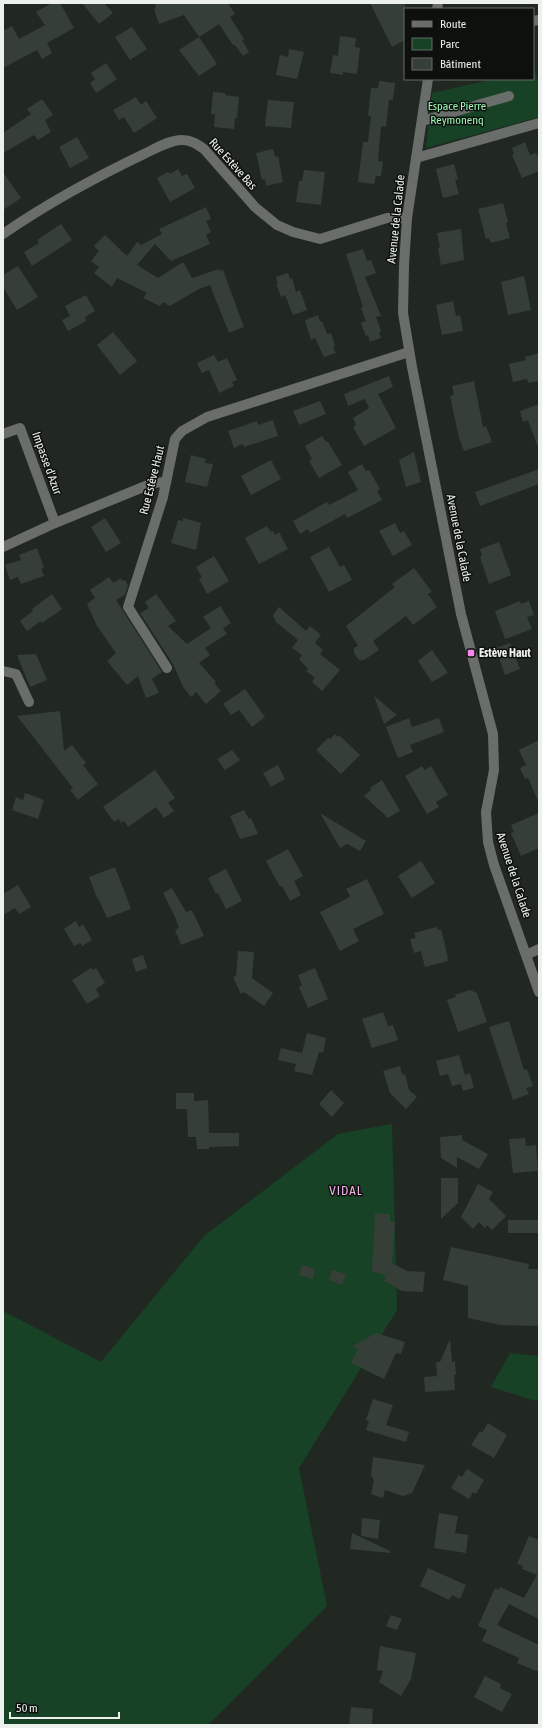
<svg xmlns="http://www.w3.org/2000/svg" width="542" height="1728" viewBox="0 0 542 1728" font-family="'Asap Condensed',sans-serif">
  <rect width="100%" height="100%" fill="#212822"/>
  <!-- green -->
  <g fill="#174226">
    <path d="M533 70H535L539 89V117L426 148 432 93 494 79H533Z"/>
    <path d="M392 1124 397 1310 299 1468 327 1606 208 1725H3V1311L101 1362 204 1236 338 1134Z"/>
    <path d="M510 1353 539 1356V1400L536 1401 491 1387Z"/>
  </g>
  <!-- building -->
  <g fill="#363e38">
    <path d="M52 3H60L74 28 47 43 52 53 42 59 37 50 3 68V31L12 26 19 39 45 25 36 12Z"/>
    <path d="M82 3H104L113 13 99 24Z"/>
    <path d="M154 3H228L235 14 230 17 244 39 242 40 249 52 243 56 235 45H233L219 24 199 37 217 64 199 76 179 50 199 37 184 15 159 24 154 9 156 8Z"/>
    <path d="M370 3H405V40L392 47Z"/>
    <path d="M132 27 147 49 130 60 115 37Z"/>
    <path d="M340 36 356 38 355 47 360 48 357 74 343 72V75L330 73 333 55 338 56Z"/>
    <path d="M289 49 304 52 297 79 276 75 280 55 288 57Z"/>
    <path d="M106 63 117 79 96 93 90 83 95 79 91 73Z"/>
    <path d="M379 81 395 83 393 100H389L386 127 381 126 378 161 383 162 381 176H376L374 184 358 182 363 142H368L371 116H368L371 88H378Z"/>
    <path d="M213 92 225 93V95L239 97 237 118H235L234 129 214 127 215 114H211Z"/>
    <path d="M136 97 141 105 146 101 157 118 134 133 124 117 119 120 113 110Z"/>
    <path d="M42 99 53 115 45 120 51 132 38 140 34 135 3 153V133L31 114 27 109Z"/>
    <path d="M268 100 294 102 291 128 265 126Z"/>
    <path d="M77 137 89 158 70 168 59 147Z"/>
    <path d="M525 142 530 155 536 153 539 159V171L522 178 512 155 514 154 512 148Z"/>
    <path d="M273 149 275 157 278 156 283 182 266 186 265 179 262 180 256 153Z"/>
    <path d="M454 164 458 179 455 180 459 194 443 198 436 169Z"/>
    <path d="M178 169 182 176 187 174 195 188 170 202 157 178 168 172 170 174Z"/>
    <path d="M304 170 325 172 321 205 296 202 299 181H302Z"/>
    <path d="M3 172 21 198 3 210Z"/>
    <path d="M503 203 508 222 506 223 510 238 491 243 489 238 486 239 478 209Z"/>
    <path d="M206 207 211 219 206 221 211 232 206 235 210 244 171 261 155 244 137 265 158 278 183 262 192 278 219 269 220 271 223 270 244 327 229 333 210 285 199 289 170 306 163 302 160 306 143 298 147 293 117 278 112 287 94 273 99 267 91 261 99 251 94 246 105 235 127 256 137 242 141 245 162 234 159 229Z"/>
    <path d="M61 224 72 240 32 266 24 252 39 243 37 240Z"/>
    <path d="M461 229 464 260 441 265 438 248 440 247 437 233Z"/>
    <path d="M363 249 367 261 371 260 376 273 365 277 381 316 376 317 381 331 379 332 381 338 370 342 368 335 366 336 361 323 366 321 361 308 363 307 346 254Z"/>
    <path d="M18 266 38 297 17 310 3 287V275Z"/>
    <path d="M288 273 290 279 292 278 296 292 300 290 307 310 293 315 285 295 281 297 276 284 278 283 276 277Z"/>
    <path d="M524 276 531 310 508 315 501 282Z"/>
    <path d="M86 295 95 311 85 317 86 321 68 331 62 320 70 316 65 306Z"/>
    <path d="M453 301 456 316 460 315 463 331 442 335 436 305Z"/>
    <path d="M318 315 320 322 322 321 327 334 331 333 335 346 333 347 336 353 324 357 315 338 311 340 305 320Z"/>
    <path d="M113 332 137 361 120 375 97 345Z"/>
    <path d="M539 353V381L528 383 527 379 513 382 509 364 526 360 525 357Z"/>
    <path d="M214 355 218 362 227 358 237 380 232 382 234 386 219 393 209 370 202 373 197 363Z"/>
    <path d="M389 376 393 387 378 394 396 428 364 446 353 427 356 425 353 418 369 408 365 399 348 406 344 394Z"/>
    <path d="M474 381 483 427 486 426 492 442 464 451 459 438 450 396 454 395 452 386Z"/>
    <path d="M320 401 326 414 299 425 293 411Z"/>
    <path d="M539 404V445H537L528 420 523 422 520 411Z"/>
    <path d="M273 420 278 436 244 447 243 444 234 448 228 431 257 421 258 425Z"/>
    <path d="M322 436 326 442H328L342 465 319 478 309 461 312 459 305 446Z"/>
    <path d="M414 452 421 482 406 487 399 460Z"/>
    <path d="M191 455 206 459 205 463 213 464 207 487 185 482Z"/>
    <path d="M271 460 281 479 251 495 241 476Z"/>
    <path d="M362 464 366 471 369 470 380 489 377 491 382 500 347 518 345 514 310 533 308 529 300 534 293 521 327 502 329 505 358 490 348 472Z"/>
    <path d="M539 469V484L480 506 475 492Z"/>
    <path d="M105 518 121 543 106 552 91 527Z"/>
    <path d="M183 518 201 523 196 550 171 543 178 520 183 521Z"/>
    <path d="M395 523 400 533 404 531 412 545 393 556 379 531Z"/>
    <path d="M267 526 271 532 273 531 275 535 279 532 288 549 259 564 245 538Z"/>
    <path d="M499 542 511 575 489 584 480 557 482 556 480 549Z"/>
    <path d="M329 547 340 567 344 565 352 580 329 592 310 557Z"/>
    <path d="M37 548 44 568 41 569 44 576 21 584 18 577 10 580 5 565 21 560 19 555Z"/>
    <path d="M214 556 229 581 207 594 199 579 202 577 196 567Z"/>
    <path d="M414 568 432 592 428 594 437 607 413 625 406 616 373 641 379 650 364 660H359L354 653V648L358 646 346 626 395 587 392 584Z"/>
    <path d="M109 577 113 583 121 578 122 581 125 580 128 585 125 595 116 600 162 672 152 679 159 693 146 698 138 676 127 685 107 661 116 653 97 626 87 604 95 598 90 590Z"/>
    <path d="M52 594 62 609 42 623 41 621 27 631 20 621 33 611 32 609Z"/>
    <path d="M156 594 176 621 168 626 187 644 211 628 203 617 220 606 231 623 223 628 227 634 205 648 210 655 199 663 216 682 214 683 221 691 206 704 196 692 191 697 183 687 173 664 140 613 149 608 145 602Z"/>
    <path d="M520 601 521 604 529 601 534 615 527 617 532 629 505 639 495 611Z"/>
    <path d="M279 607 306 631 310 626 321 635 315 643 323 650 320 654 340 670 322 691 312 682 315 678 306 671 308 669 299 659 302 655 292 648 298 640 276 622 273 615Z"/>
    <path d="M510 643 520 669 505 675 496 648Z"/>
    <path d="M432 650 448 673 432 682 418 661Z"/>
    <path d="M36 654 47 680 30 687 17 655Z"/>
    <path d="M245 689 265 717 252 727 239 710 231 715 223 704Z"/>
    <path d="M374 696 397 715 384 724Z"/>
    <path d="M60 711 64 751 72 745 86 763 83 765 98 784 78 800 70 790 73 788 17 716Z"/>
    <path d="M409 718 412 727 439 718 444 732 410 745 413 752 398 758 386 727Z"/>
    <path d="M335 734 338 737 339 735 360 755 341 774 316 750 328 738 330 739Z"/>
    <path d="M539 740V803L528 778 525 779 520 768 526 765 519 750Z"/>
    <path d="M232 750 240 760 225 770 217 759Z"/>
    <path d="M278 765 285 779 271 787 263 773Z"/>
    <path d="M422 766 425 770 431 766 448 795 436 802 439 807 427 814 405 776Z"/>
    <path d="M155 770 175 798 168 803 174 811 164 818 156 807 128 827 124 821 121 823 119 819 114 822 103 807Z"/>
    <path d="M382 780 400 811 388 818 364 796 371 790 370 788Z"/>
    <path d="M25 793 44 800 38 819 12 810 16 797 23 800Z"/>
    <path d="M244 810 249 819 251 818 258 834 240 839 230 816Z"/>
    <path d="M320 813 366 841 360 851 347 844 340 848Z"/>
    <path d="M539 813V848L521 856 511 833 514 832 511 825Z"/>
    <path d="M288 849 303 876 294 881 301 895 290 901 282 886 280 887 266 861Z"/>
    <path d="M421 861 435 883 412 898 398 876Z"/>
    <path d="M115 867 131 909 107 918 98 898H97L89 877Z"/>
    <path d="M226 869 242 901 226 909 218 893 216 894 208 878Z"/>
    <path d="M367 879 384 914 353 929 359 941 340 951 320 912 348 898 350 896 346 889Z"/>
    <path d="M18 885 31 907 19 914 15 908 3 915V894Z"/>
    <path d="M172 888 186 912 192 910 204 936 181 945 175 930 179 928 175 917 163 893Z"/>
    <path d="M76 921 79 927 83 924 92 940 82 946 80 943 74 946 64 929Z"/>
    <path d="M437 927 438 930 441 929 448 958 447 959 448 961 425 967 421 951 414 953 410 939 416 938 414 933Z"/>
    <path d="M238 951 254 952 252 978 273 993 264 1006 244 992 241 994 233 977 236 976Z"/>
    <path d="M143 955 147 968 136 972 132 959Z"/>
    <path d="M91 968 92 970 96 968 105 983 96 989 100 996 87 1004 72 980Z"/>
    <path d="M315 968 328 999 308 1008 299 987 302 985 298 975Z"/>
    <path d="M470 990 477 993 487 1022 458 1032 447 1000 456 997 455 995Z"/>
    <path d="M383 1012 388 1026 393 1025 398 1040 372 1048 362 1019Z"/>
    <path d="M509 1021 524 1070 527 1069 533 1086 526 1088 529 1094 513 1100 489 1027Z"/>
    <path d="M307 1033 326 1038 323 1053 319 1052 312 1075 294 1071 296 1064 278 1060 281 1048 302 1053Z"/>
    <path d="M459 1055 465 1075 470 1073 474 1088 463 1091 461 1084 452 1086 448 1074 440 1076 436 1061Z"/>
    <path d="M400 1066 402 1075 405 1074 409 1090 417 1097 406 1109 390 1093 383 1071Z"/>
    <path d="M331 1090 344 1103 332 1117 319 1104Z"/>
    <path d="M176 1093H194V1101L208 1100 209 1133H239V1146L209 1147V1149H197L196 1137H188L187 1109H176Z"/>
    <path d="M462 1135V1140L488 1154 479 1169 457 1157V1168L441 1158 440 1137Z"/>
    <path d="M525 1138 526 1146 536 1145 538 1171 513 1173 509 1139Z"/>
    <path d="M441 1178H458V1203L441 1219Z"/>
    <path d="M478 1184 493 1192 489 1199 506 1216 492 1230 487 1225 485 1228 479 1222 473 1229 461 1217Z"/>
    <path d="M375 1213 390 1214V1222H395L392 1263 407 1271 425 1272 423 1292 402 1291 384 1281 386 1276 372 1271Z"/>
    <rect x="508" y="1220" width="31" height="13"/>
    <path d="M451 1247 529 1264 528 1269H539V1326L500 1325 468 1318V1286L443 1280Z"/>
    <path d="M302 1265 315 1269 313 1279 299 1275Z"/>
    <path d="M332 1270 346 1274 342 1285 329 1280Z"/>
    <path d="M376 1333 405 1342 401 1354 396 1353 384 1379 351 1363 358 1349 353 1346Z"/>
    <path d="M450 1339 452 1362 455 1361 456 1375H454L455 1390 425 1392 424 1377 437 1376 436 1362H440Z"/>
    <path d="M373 1399 393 1405 386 1425 409 1432 406 1442 366 1430 369 1421 366 1420Z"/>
    <path d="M488 1423 507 1435 494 1458 471 1445 480 1431 482 1433Z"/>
    <path d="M373 1457 425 1465 412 1493 403 1496 385 1490 383 1498 371 1494 374 1480 371 1475Z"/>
    <path d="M467 1469 484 1480 476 1494 473 1492 469 1499 451 1488 459 1475 462 1477Z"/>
    <path d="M439 1513 458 1516 455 1533 468 1535 466 1553 434 1548Z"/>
    <path d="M362 1518 380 1520 378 1539 361 1536Z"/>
    <path d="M352 1533 390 1551V1553L350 1549Z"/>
    <path d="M529 1536 539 1540V1619L509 1604 497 1625 539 1645V1672L517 1663 519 1658 482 1641 487 1630 478 1626 495 1588 499 1590 500 1587 524 1598 537 1575 522 1569 523 1566 517 1564Z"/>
    <path d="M428 1568 466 1585 460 1599 452 1595 449 1600 420 1586Z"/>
    <path d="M391 1615 402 1619 397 1630 386 1626Z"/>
    <path d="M380 1646 416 1653 411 1679 401 1696 379 1682 383 1671 377 1670Z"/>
    <path d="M485 1676 501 1684 500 1688 512 1694 502 1712 474 1697Z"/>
    <path d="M351 1707 373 1709 372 1725H349Z"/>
  </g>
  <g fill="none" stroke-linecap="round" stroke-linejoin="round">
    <!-- minor -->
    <g stroke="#6a6e6b" stroke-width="10">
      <path d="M437 9 438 3"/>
      <path d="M533 21 539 20"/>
      <path d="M428 79 407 218 404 266 403 313 412 367 461 614 493 734 494 770 486 812 488 842 494 865 539 992"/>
      <path d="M422 121 509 96"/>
      <path d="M416 158 539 123"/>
      <path d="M3 234C45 205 98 176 144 154 155 149 169 140 182 140 191 140 197 144 204 149L255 207 277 225 293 232 320 239 387 218H407"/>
      <path d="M3 434 20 428 55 523"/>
      <path d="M3 547 55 523 153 483 166 482"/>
      <path d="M167 668 128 607 163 497 175 439 182 431 207 417 409 352"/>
      <path d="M3 671 16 674 29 702"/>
      <path d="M526 955 539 949"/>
    </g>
  </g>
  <!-- markers -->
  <rect fill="#f888ea" stroke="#0d100d" stroke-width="1.5" x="467" y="649" width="8" height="8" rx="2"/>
  <g text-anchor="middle" stroke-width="3" stroke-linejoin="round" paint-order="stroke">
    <!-- park labels -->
    <g font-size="12" fill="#9af4b3" stroke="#0d100d">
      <text x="457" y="110">Espace Pierre<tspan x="457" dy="14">Reymonenq</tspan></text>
    </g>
    <!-- street labels -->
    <g font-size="12" fill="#ecf1ed" stroke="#0d100d">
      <text transform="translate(233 164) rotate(48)" y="4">Rue Estève Bas</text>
      <text transform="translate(396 219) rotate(-84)" y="4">Avenue de la Calade</text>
      <text transform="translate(47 463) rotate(70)" y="4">Impasse d'Azur</text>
      <text transform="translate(152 480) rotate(-76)" y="4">Rue Estève Haut</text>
      <text transform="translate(459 538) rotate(79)" y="4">Avenue de la Calade</text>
      <text transform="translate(514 875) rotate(72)" y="4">Avenue de la Calade</text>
    </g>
    <!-- poi labels -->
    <g font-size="12" font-weight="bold" fill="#ecf1ed" stroke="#0d100d" text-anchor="start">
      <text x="479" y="657">Estève Haut</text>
    </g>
    <!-- neighbourhood labels -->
    <g font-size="13" letter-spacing="1" fill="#efb1e6" stroke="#0d100d">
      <text x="346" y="1195">VIDAL</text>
    </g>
  </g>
  <!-- border -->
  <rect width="542" height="1728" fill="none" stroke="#ecf1ed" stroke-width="8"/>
  <!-- legend -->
  <rect x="404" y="8" width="130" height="72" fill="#0d100d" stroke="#666a67"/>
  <rect x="412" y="21" width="20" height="6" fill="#6a6e6b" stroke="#666a67"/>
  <text x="440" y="28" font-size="12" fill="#ecf1ed">Route</text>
  <rect x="412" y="38" width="20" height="12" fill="#174226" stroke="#666a67"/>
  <text x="440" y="48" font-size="12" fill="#ecf1ed">Parc</text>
  <rect x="412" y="58" width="20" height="12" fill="#363e38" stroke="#666a67"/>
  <text x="440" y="68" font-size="12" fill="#ecf1ed">Bâtiment</text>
  <!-- scale -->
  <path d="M10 1712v6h109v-6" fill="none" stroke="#ecf1ed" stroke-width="2"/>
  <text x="16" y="1712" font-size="12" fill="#ecf1ed" stroke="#0d100d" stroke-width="3" paint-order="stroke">50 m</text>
</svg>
